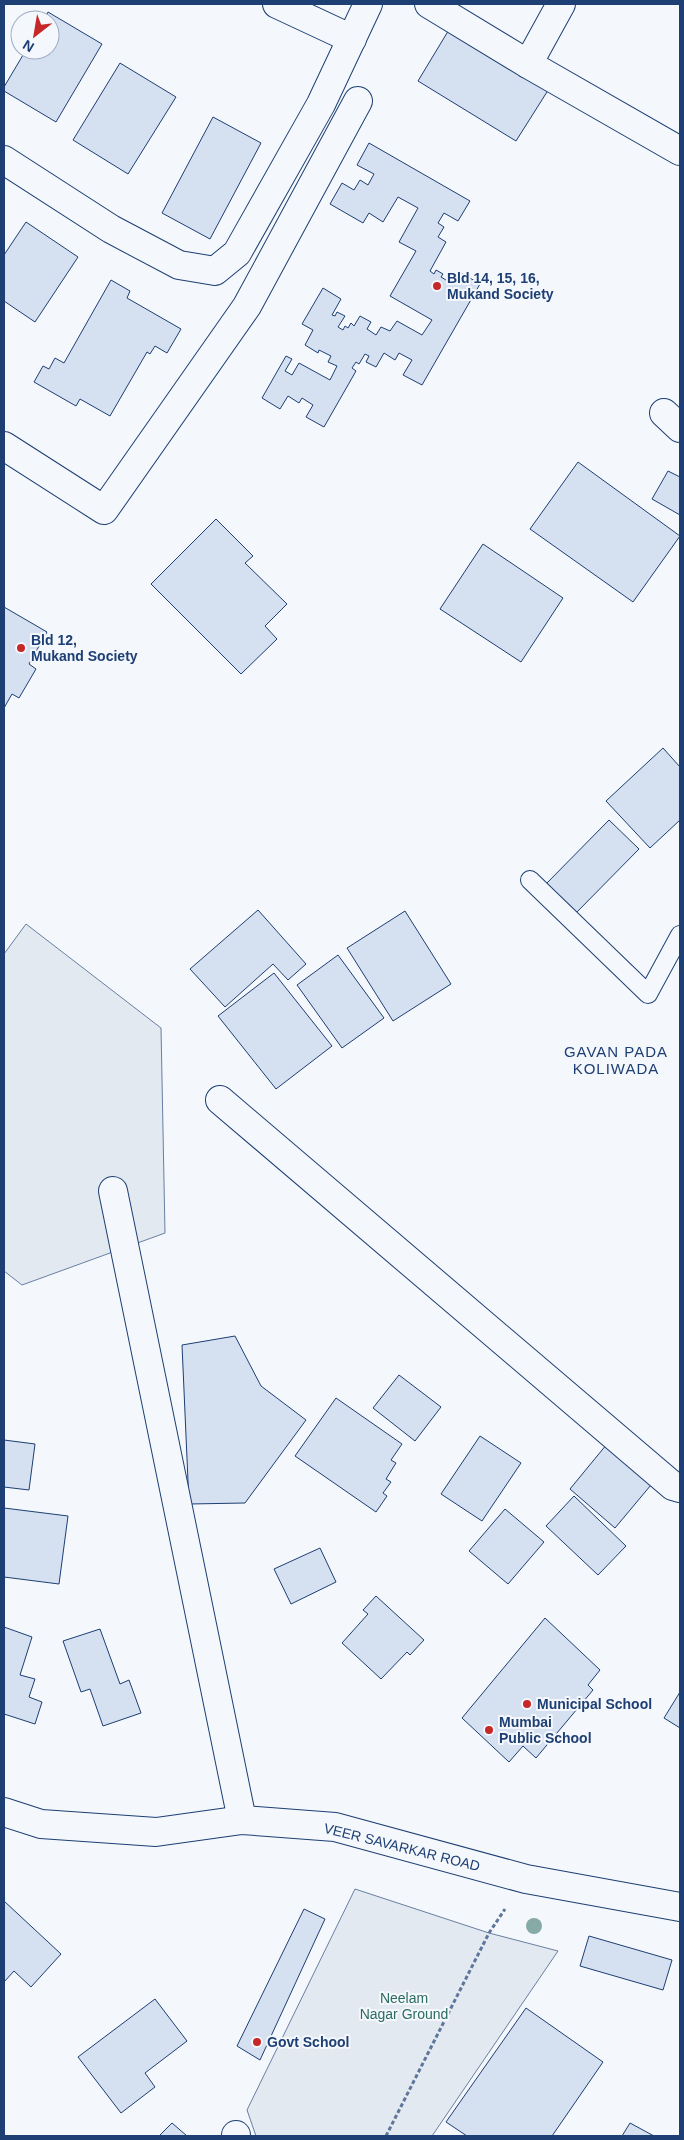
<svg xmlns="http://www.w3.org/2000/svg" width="684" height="2140" viewBox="0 0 684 2140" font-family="Helvetica,sans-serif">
  <rect width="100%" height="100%" fill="#f4f7fb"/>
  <!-- green -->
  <g fill="#e3e9f0" stroke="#687fa3">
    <path d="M26 924 161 1028 165 1233 22 1285 4 1271V954Z"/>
    <path d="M355 1889 489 1933 558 1951 432 2136H256L247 2110Z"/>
  </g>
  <!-- building -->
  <g fill="#d5e0f0" stroke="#1d3f73">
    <path d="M48 12 102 44 56 122 4 91V87L26 50H50V20H44Z"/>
    <path d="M453 23 552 84 516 141 418 81Z"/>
    <path d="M120 63 176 97 128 174 73 140Z"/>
    <path d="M213 117 261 143 210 239 162 213Z"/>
    <path d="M369 143 470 201 458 221 444 213 438 223 444 227 438 237 446 242 430 271 434 274 436 270 443 274 441 277 451 283 458 271 480 284 422 385 403 375 412 360 399 353 395 360 384 353 376 367 366 362 369 356 365 354 359 364 356 362 352 368 356 371 324 427 306 417 313 405 302 398 299 403 288 396 280 409 262 398 286 356 292 359 285 371 292 375 299 363 330 380 337 366 328 362 331 356 319 350 318 353 305 345 313 330 302 324 323 288 341 299 332 315 335 316 337 312 345 316 338 327 343 330 345 326 348 328 351 323 354 326 360 316 371 322 367 329 376 335 381 327 390 331 397 321 422 335 432 320 390 296 416 251 399 242 418 208 398 197 383 222 369 213 363 223 330 204 342 183 354 190 360 180 368 185 374 174 357 165Z"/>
    <path d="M26 222 78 257 35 322 4 301V255Z"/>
    <path d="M111 280 130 291 127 298 181 329 167 353 155 346 150 354 147 352 110 416 80 399 76 406 34 382 43 366 49 369 55 358 64 363Z"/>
    <path d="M578 462 680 536 633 602 530 529Z"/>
    <path d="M668 471 680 477V515L652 499Z"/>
    <path d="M216 519 253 556 245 563 287 604 265 626 277 639 241 674 151 584Z"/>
    <path d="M483 544 563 598 521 662 440 609Z"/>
    <path d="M4 607 47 632 29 664 36 669 19 698 12 694 4 708Z"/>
    <path d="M663 748 680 767V820L650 848 606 801Z"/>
    <path d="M609 820 639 849 574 915 544 886Z"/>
    <path d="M258 910 306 964 288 980 273 964 225 1007 190 969Z"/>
    <path d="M405 911 451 984 393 1021 347 948Z"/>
    <path d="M338 955 384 1018 342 1048 297 985Z"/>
    <path d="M274 973 332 1046 276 1089 218 1016Z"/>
    <path d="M235 1336 261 1386 306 1420 245 1503 189 1504 182 1345Z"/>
    <path d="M399 1375 441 1407 415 1441 373 1408Z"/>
    <path d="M336 1398 402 1444 391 1460 396 1463 386 1479 391 1482 383 1493 387 1496 376 1512 295 1456Z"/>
    <path d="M480 1436 521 1463 482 1521 441 1494Z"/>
    <path d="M4 1440 35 1444 29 1490 4 1487Z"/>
    <path d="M607 1444 656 1479 615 1528 570 1489Z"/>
    <path d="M574 1496 626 1546 598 1575 546 1526Z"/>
    <path d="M4 1508 68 1516 59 1584 4 1577Z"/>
    <path d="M505 1509 544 1542 508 1584 469 1551Z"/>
    <path d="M320 1548 336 1582 291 1604 274 1569Z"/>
    <path d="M376 1596 424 1640 410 1655 407 1652 381 1679 342 1643 368 1614 363 1610Z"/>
    <path d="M545 1618 600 1670 588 1685 593 1690 536 1758 523 1746 509 1762 462 1718Z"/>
    <path d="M4 1627 32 1637 20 1675 35 1679 29 1697 42 1702 35 1724 4 1714Z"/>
    <path d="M100 1629 120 1684 129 1680 141 1713 103 1726 90 1689 81 1692 63 1641Z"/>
    <path d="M680 1692V1728L664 1718Z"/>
    <path d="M4 1901 61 1954 31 1987 14 1971 4 1982Z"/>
    <path d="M304 1909 325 1919 260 2060 237 2046Z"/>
    <path d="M589 1936 672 1960 663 1990 580 1966Z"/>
    <path d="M155 1999 187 2041 145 2073 155 2087 121 2113 78 2057Z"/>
    <path d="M526 2008 603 2062 552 2136H467L446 2122Z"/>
    <path d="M172 2123 187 2136H159Z"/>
    <path d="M630 2123 654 2136H622Z"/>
  </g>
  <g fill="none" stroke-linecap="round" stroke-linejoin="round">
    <!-- lane casing -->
    <g stroke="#1d3f73" stroke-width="20">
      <path id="lane" d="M530 880 648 994 680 935"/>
    </g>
    <!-- street casing -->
    <g stroke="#1d3f73" stroke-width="30">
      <g id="street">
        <path d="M277 4 352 39"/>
        <path d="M429 4 528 64 680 151"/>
        <path d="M528 64 561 4"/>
        <path d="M4 160 111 229 179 265 215 271 237 253 321 104 368 4"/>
        <path d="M664 413 680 428"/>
        <path d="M4 446 104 510 247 306 358 101"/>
        <path d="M220 1100 673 1486 680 1488"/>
        <path d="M113 1191 242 1820"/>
        <path d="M236 2135V2136"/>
      </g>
    </g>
    <!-- secondary casing -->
    <g stroke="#1d3f73" stroke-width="30">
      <path id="secondary" d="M4 1812 41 1824 156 1832 242 1820 335 1827 526 1879 680 1907"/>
    </g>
    <!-- path -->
    <path stroke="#5e769c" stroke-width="3" stroke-dasharray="4 2.5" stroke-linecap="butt" d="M386 2136 489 1933 505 1909"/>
    <!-- lane -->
    <use href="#lane" stroke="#f4f7fb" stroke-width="18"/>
    <!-- street -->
    <use href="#street" stroke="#f4f7fb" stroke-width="28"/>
    <!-- secondary -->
    <use href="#secondary" stroke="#f4f7fb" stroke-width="28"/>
  </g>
  <!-- trees -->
  <circle fill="#86aba6" cx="534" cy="1926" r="8"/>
  <!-- markers -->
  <g fill="#c62828" stroke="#f4f7fb" stroke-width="2">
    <circle cx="437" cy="286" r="5"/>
    <circle cx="21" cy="648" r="5"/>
    <circle cx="527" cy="1704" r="5"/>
    <circle cx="489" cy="1730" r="5"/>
    <circle cx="257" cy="2042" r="5"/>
  </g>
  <g text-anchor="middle" stroke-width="4" stroke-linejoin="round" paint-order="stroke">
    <!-- poi labels -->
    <g font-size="14" font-weight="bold" fill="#1d3f73" stroke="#f4f7fb" text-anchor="start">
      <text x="447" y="283">Bld 14, 15, 16,<tspan x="447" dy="16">Mukand Society</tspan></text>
      <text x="31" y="645">Bld 12,<tspan x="31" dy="16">Mukand Society</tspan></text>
      <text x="537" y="1709">Municipal School</text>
      <text x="499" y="1727">Mumbai<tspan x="499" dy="16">Public School</tspan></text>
      <text x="267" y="2047">Govt School</text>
    </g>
    <!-- street labels -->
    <g font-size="14" fill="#1d3f73" stroke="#f4f7fb">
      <text transform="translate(402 1847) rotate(14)" y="5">VEER SAVARKAR ROAD</text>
    </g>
    <!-- park labels -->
    <g font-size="14" fill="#2c6c60" stroke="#f4f7fb">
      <text x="404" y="2003">Neelam<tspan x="404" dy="16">Nagar Ground</tspan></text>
    </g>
    <!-- neighbourhood labels -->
    <g font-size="15" letter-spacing="1" fill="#1d3f73" stroke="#f4f7fb">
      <text x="616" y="1057">GAVAN PADA<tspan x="616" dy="17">KOLIWADA</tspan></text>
    </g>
  </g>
  <!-- border -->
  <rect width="684" height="2140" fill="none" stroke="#1d3f73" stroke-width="10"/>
  <!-- north arrow -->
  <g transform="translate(35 35) rotate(211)"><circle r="24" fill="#f4f7fb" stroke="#9eadc5"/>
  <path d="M0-4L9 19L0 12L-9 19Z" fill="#c62828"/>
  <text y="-8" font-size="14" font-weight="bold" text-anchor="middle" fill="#1d3f73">N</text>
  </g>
</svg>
